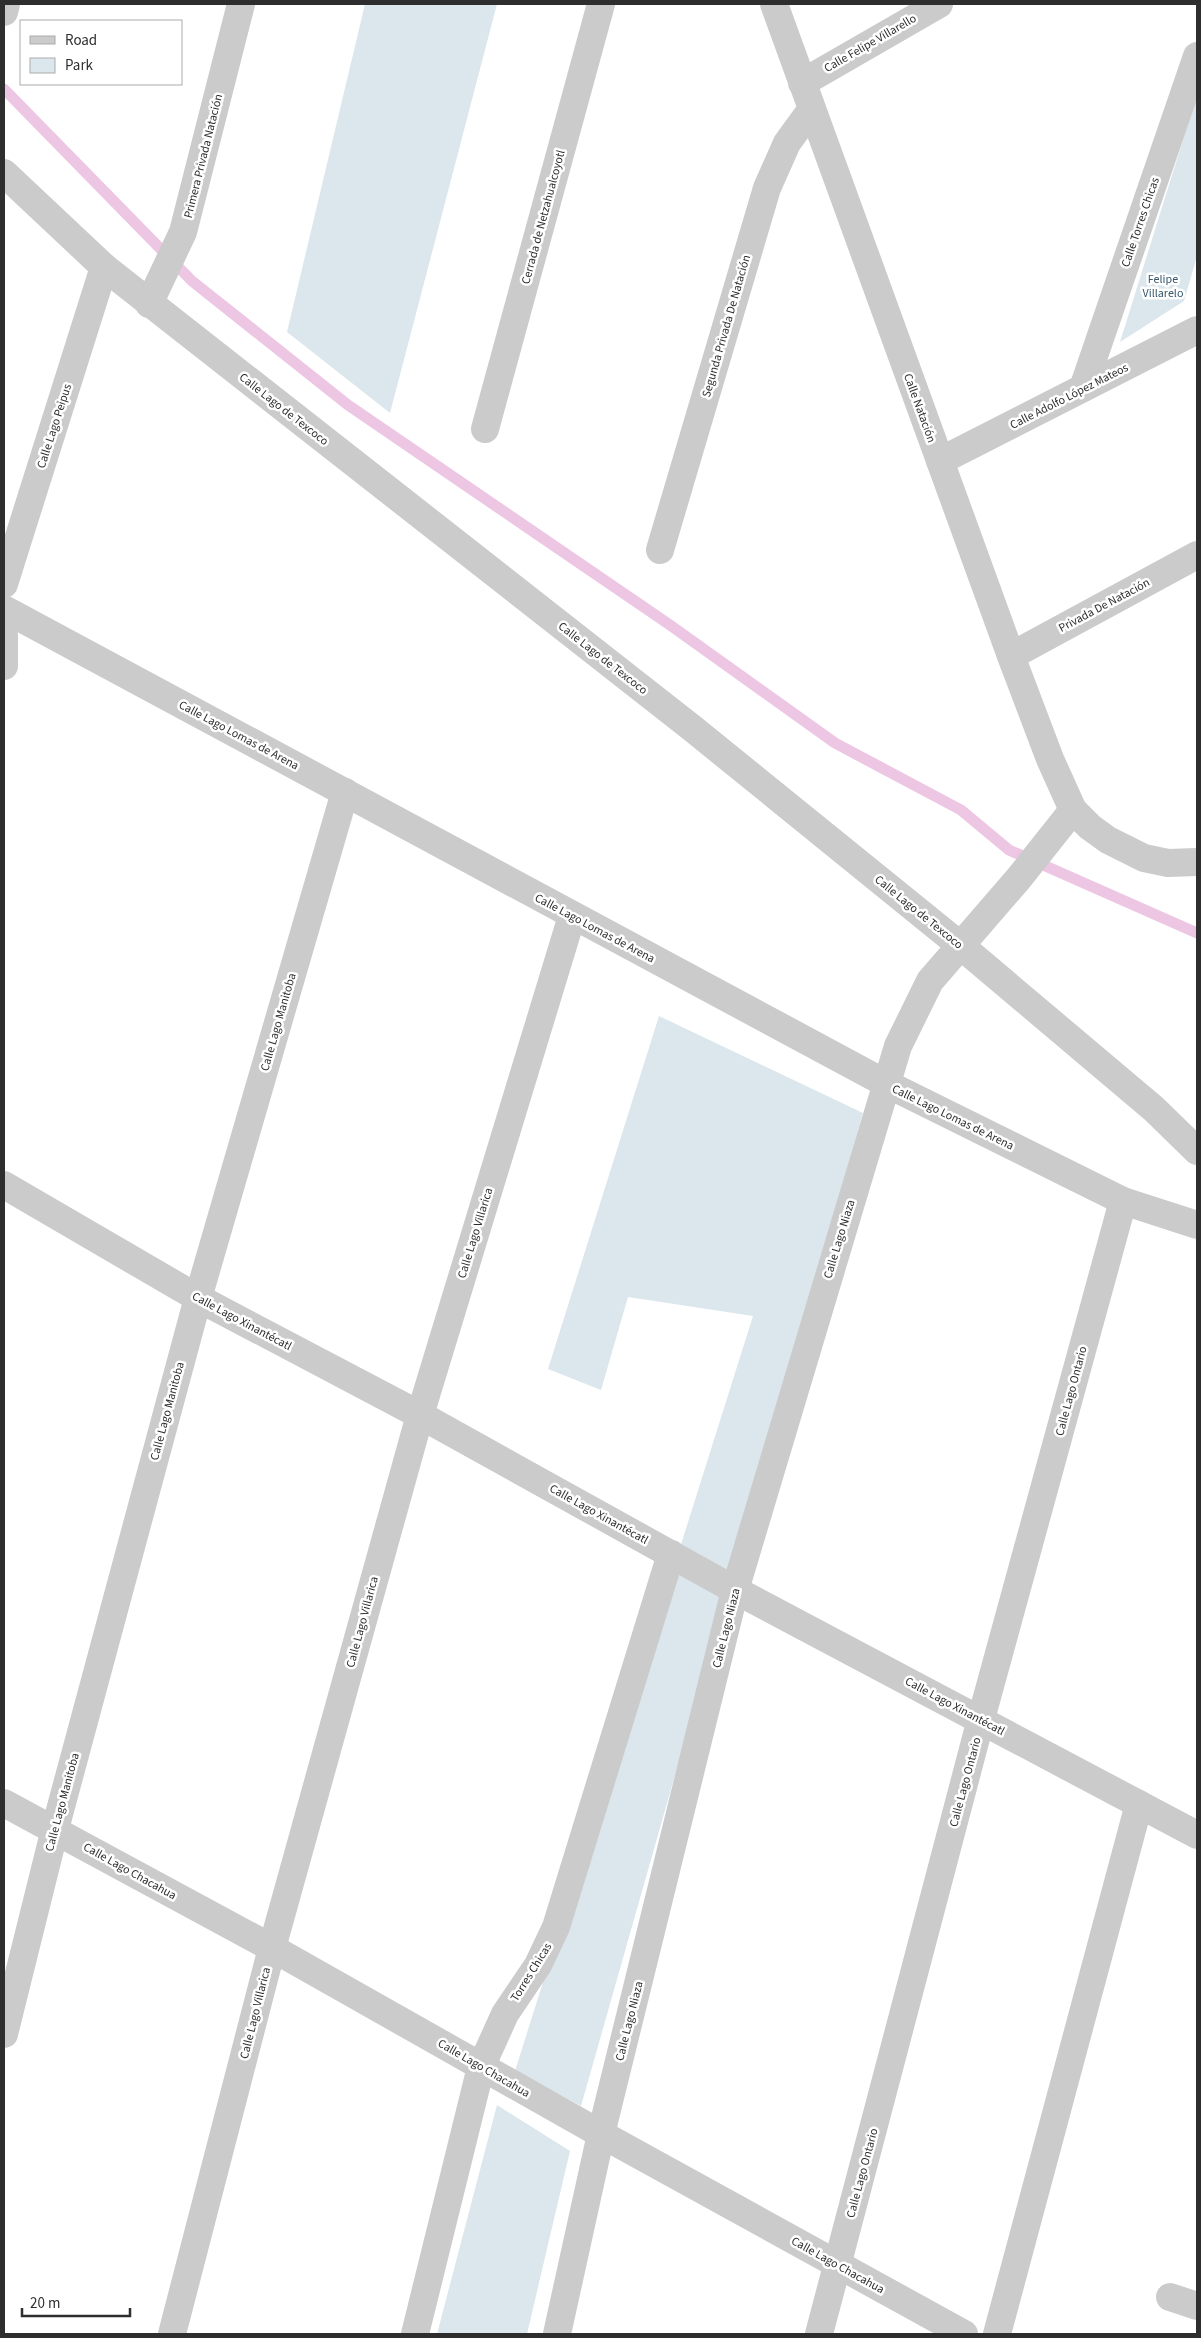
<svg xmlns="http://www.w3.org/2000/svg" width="1201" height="2338" viewBox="0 0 1201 2338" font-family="'Source Sans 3',sans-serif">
  <rect width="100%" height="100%" fill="#fff"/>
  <!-- green -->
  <g fill="#dbe7ec">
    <path d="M365 4H497L390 413 287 332Z"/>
    <path d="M1197 95V256L1184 301 1120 342Z"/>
    <path d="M659 1016 863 1113 581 2106 515 2071 753 1316 628 1297 601 1390 548 1369Z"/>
    <path d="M497 2105 570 2151 527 2334H437Z"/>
  </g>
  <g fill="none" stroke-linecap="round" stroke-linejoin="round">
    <!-- stream -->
    <path stroke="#edc6e3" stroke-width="11" d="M4 89 192 281 348 405 670 625 835 743 961 810 1009 850 1197 933"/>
    <!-- street -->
    <g stroke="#cbcbcb" stroke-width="28">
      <path d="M774 4 1011 656 1050 759 1073 810 1090 827 1108 840 1144 858 1168 863 1197 862"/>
      <path d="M4 12 6 4"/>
      <path d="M802 83 939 4"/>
      <path d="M4 173 104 267 692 728 961 946 1154 1109 1197 1151"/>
      <path d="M149 304 183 232 241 4"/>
      <path d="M1083 388 1197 56"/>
      <path d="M485 429 601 4"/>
      <path d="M940 461 1197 330"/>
      <path d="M660 550 767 188 787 143 811 110"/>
      <path d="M4 584 104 267"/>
      <path d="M4 609 885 1083 1123 1201 1197 1225"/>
      <path d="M4 635V666"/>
      <path d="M1011 656 1197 555"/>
      <path d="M4 1185 198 1298 420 1415 735 1590 1197 1835"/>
      <path d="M4 1803 272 1948 601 2134 964 2334"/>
      <path d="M4 2034 55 1829 198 1298 345 792"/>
      <path d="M1170 2297 1197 2306"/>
      <path d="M172 2334 272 1948 420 1415 572 916"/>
      <path d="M415 2334 481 2067 505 2014 538 1965 556 1927 671 1554"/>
      <path d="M557 2334 601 2134 735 1590 898 1046 930 981 1019 878 1073 810"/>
      <path d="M819 2334 981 1719 1123 1201"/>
      <path d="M997 2334 1139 1804"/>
    </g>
  </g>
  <g text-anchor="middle" stroke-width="5" stroke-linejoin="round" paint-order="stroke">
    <!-- street labels -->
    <g font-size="12" fill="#2e2e2e" stroke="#fff">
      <text transform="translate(870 43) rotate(-30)" y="4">Calle Felipe Villarello</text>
      <text transform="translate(203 156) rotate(-76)" y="4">Primera Privada Natación</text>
      <text transform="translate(543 217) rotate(-75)" y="4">Cerrada de Netzahualcoyotl</text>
      <text transform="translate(1140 222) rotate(-71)" y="4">Calle Torres Chicas</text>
      <text transform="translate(726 326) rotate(-74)" y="4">Segunda Privada De Natación</text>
      <text transform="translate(1069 396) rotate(-27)" y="4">Calle Adolfo López Mateos</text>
      <text transform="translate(920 408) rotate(70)" y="4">Calle Natación</text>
      <text transform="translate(284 409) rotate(38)" y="4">Calle Lago de Texcoco</text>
      <text transform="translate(54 426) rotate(-72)" y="4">Calle Lago Peipus</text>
      <text transform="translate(1104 605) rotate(-28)" y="4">Privada De Natación</text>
      <text transform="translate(603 658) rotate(38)" y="4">Calle Lago de Texcoco</text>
      <text transform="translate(239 735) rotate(28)" y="4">Calle Lago Lomas de Arena</text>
      <text transform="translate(919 912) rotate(39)" y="4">Calle Lago de Texcoco</text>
      <text transform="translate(595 928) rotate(28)" y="4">Calle Lago Lomas de Arena</text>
      <text transform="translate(278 1022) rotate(-74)" y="4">Calle Lago Manitoba</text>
      <text transform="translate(953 1117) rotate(26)" y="4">Calle Lago Lomas de Arena</text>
      <text transform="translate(475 1233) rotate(-73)" y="4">Calle Lago Villarica</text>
      <text transform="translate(839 1239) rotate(-73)" y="4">Calle Lago Niaza</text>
      <text transform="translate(242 1321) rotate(28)" y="4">Calle Lago Xinantécatl</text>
      <text transform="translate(1071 1391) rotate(-75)" y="4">Calle Lago Ontario</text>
      <text transform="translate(167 1411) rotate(-75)" y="4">Calle Lago Manitoba</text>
      <text transform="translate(599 1514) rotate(29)" y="4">Calle Lago Xinantécatl</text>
      <text transform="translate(362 1622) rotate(-75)" y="4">Calle Lago Villarica</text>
      <text transform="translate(726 1628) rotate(-76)" y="4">Calle Lago Niaza</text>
      <text transform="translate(955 1706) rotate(28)" y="4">Calle Lago Xinantécatl</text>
      <text transform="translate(965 1782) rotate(-75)" y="4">Calle Lago Ontario</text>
      <text transform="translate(62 1802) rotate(-75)" y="4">Calle Lago Manitoba</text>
      <text transform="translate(130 1871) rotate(29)" y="4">Calle Lago Chacahua</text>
      <text transform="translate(531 1972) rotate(-58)" y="4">Torres Chicas</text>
      <text transform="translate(255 2013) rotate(-76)" y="4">Calle Lago Villarica</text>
      <text transform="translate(629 2021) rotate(-76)" y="4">Calle Lago Niaza</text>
      <text transform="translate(484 2068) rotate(30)" y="4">Calle Lago Chacahua</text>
      <text transform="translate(862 2173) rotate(-75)" y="4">Calle Lago Ontario</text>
      <text transform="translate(838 2265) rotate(29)" y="4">Calle Lago Chacahua</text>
    </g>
    <!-- park labels -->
    <g font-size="12" fill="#39586c" stroke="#fff">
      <text x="1163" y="283">Felipe<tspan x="1163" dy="14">Villarelo</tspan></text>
    </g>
  </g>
  <!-- border -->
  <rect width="1201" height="2338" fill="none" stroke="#2e2e2e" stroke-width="10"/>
  <!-- legend -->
  <rect x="20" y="20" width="162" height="65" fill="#ffffff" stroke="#ababab"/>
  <rect x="30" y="36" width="25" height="8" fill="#cbcbcb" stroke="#ababab"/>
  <text x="65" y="45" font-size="15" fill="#2e2e2e">Road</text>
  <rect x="30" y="58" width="25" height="15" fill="#dbe7ec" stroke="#ababab"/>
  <text x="65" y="70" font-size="15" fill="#2e2e2e">Park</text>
  <!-- scale -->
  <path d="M22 2308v8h108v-8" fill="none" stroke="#2e2e2e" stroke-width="2.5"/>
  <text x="30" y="2308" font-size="15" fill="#2e2e2e" stroke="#ffffff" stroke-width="4" paint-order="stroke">20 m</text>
</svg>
